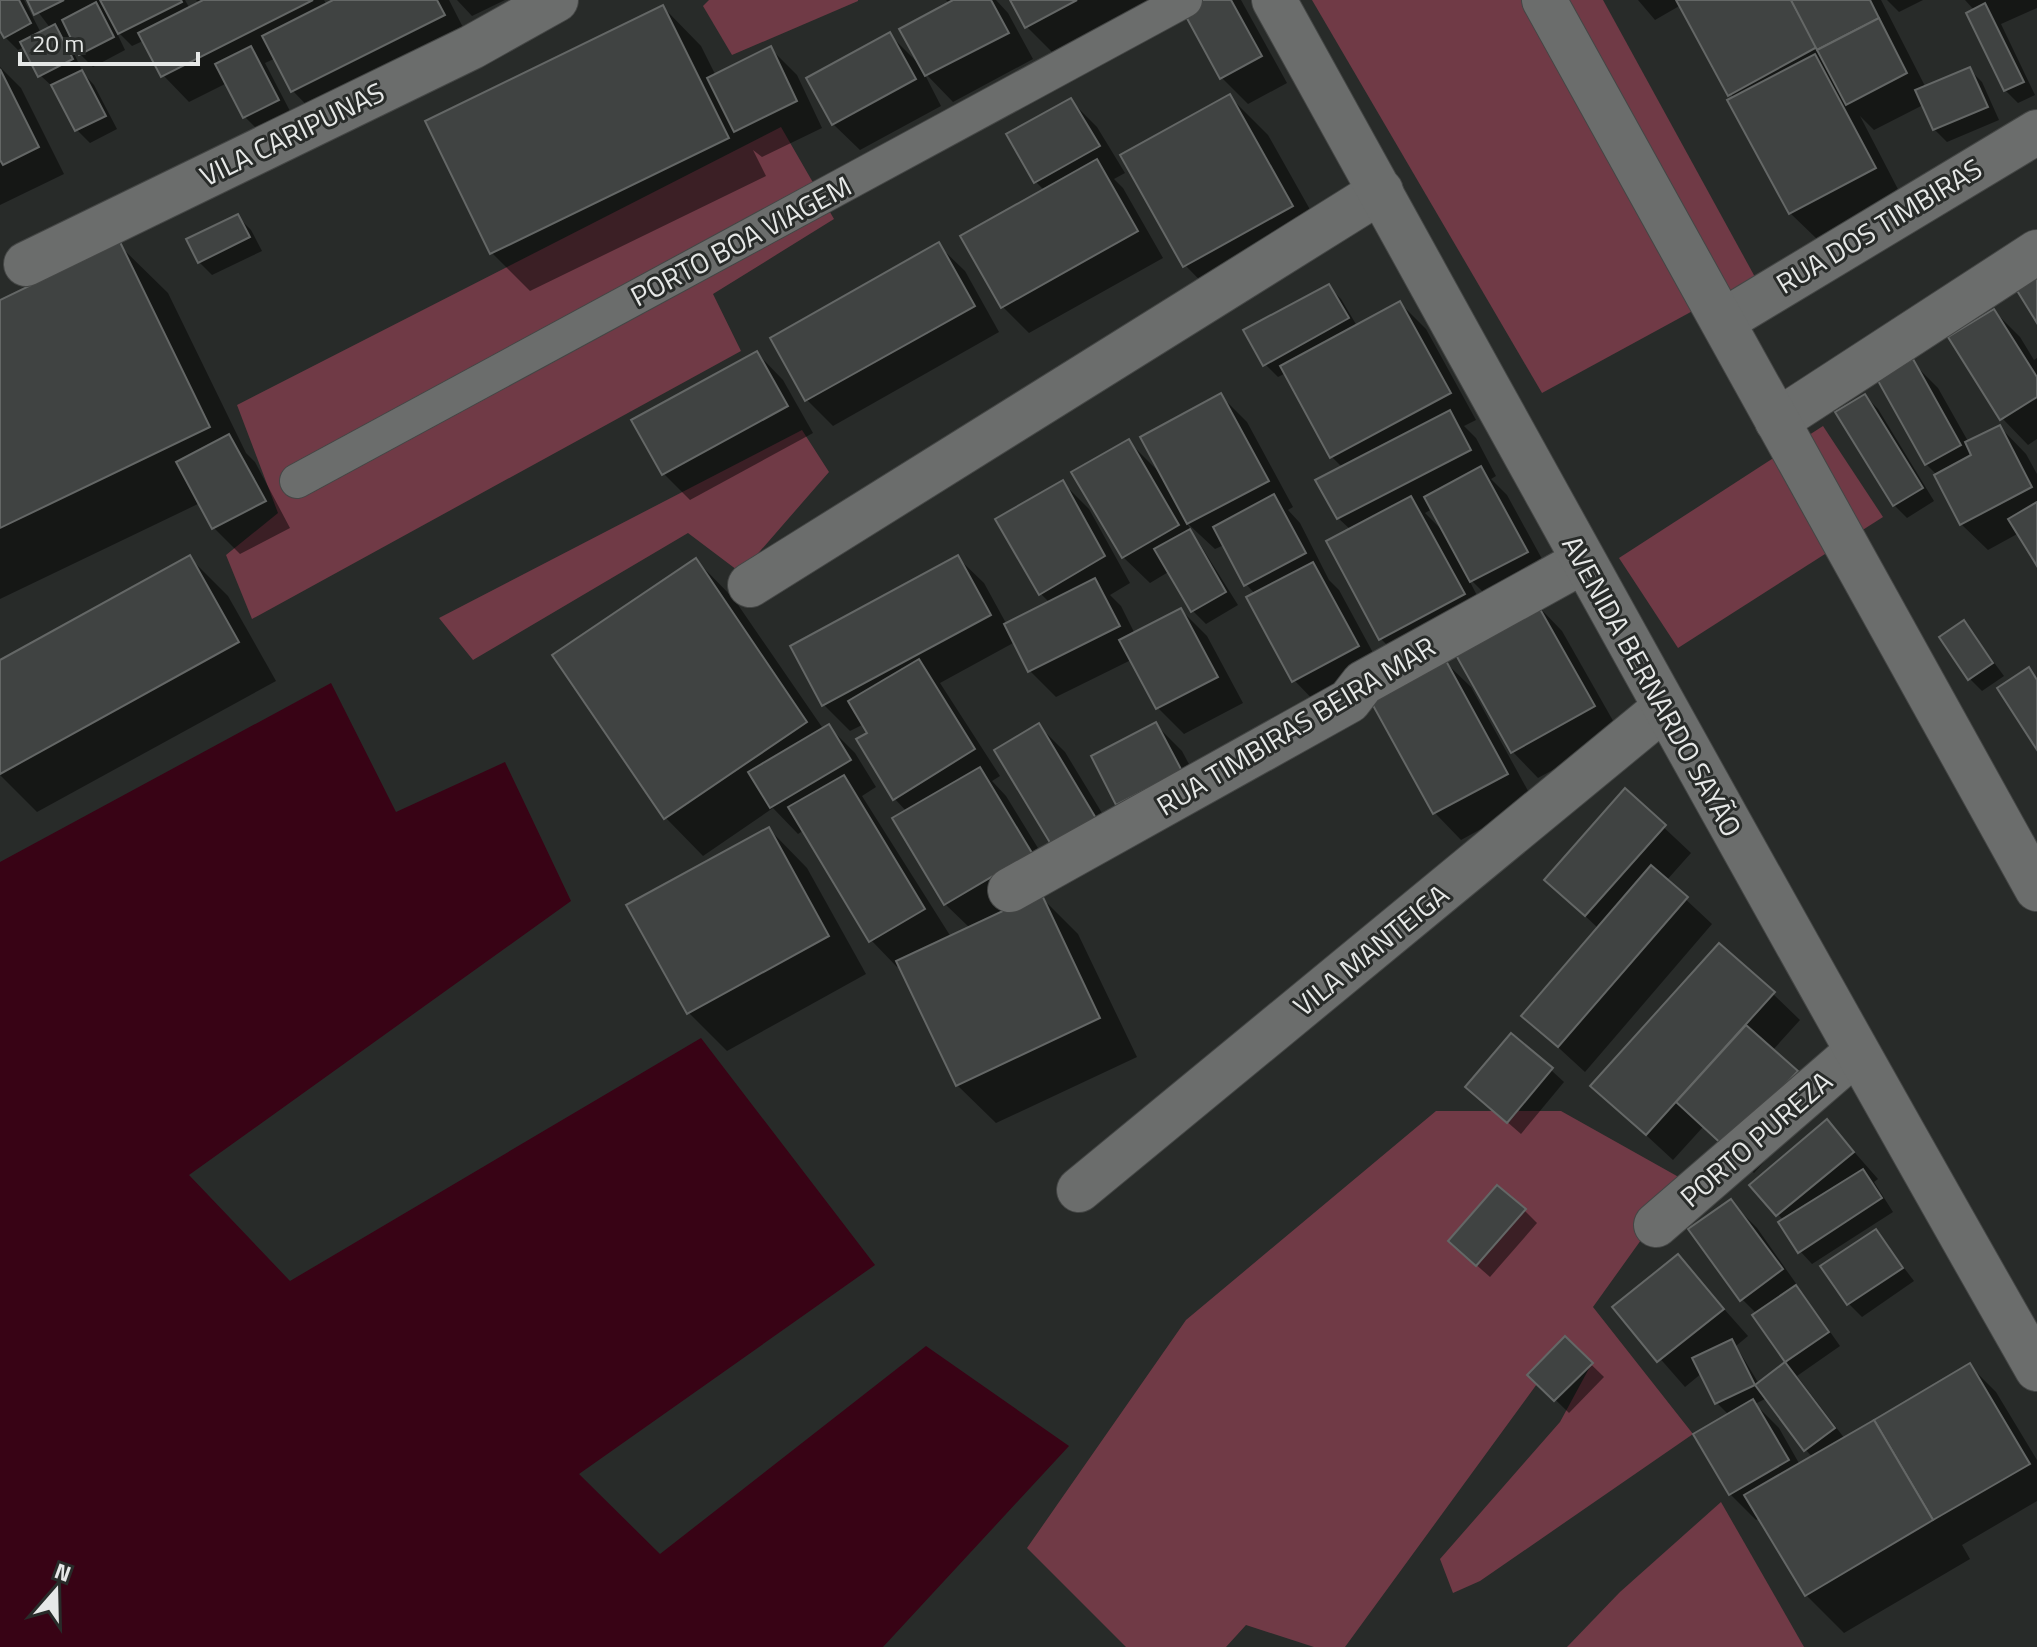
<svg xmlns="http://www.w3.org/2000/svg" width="2037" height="1647" viewBox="0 0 2037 1647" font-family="'Titillium Web',sans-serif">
  <rect width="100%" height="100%" fill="#282b29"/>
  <!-- green -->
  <g fill="#703a46">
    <path d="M709 0H858V1L732 55 703 6Z"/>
    <path d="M1312 0H1603L1755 277 1542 393Z"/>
    <path d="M781 127 834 219 713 294 741 351 252 619 226 555 278 513 237 405Z"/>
    <path d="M1823 426 1883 517 1678 648 1619 558Z"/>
    <path d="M802 430 829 472 741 573 688 533 473 660 439 618Z"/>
    <path d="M1436 1111H1561L1684 1180 1593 1307 1693 1434 1480 1581 1453 1593 1440 1559 1560 1422 1592 1363 1569 1340 1345 1647H1314L1246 1625 1226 1647H1126L1027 1548 1186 1320Z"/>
    <path d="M1721 1502 1804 1647H1567L1620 1592Z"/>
  </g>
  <!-- water -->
  <path fill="#380315" d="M331 683 396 812 505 762 571 901 189 1175 290 1281 701 1038 875 1265 579 1474 660 1554 926 1346 1069 1446 883 1647H0V862Z"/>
  <!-- shadow -->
  <g fill="#0007" fill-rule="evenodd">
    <path d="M0 0H24L41 33 51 29 29 0H185L190 9 200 4 196 0H324L327 5 334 0H449L470 41 319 118 293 91 276 58 265 63 291 113 258 130 245 117 227 83 189 102 163 75 145 40 132 46 115 29 125 50 93 67 80 54 71 35 67 38 83 73 94 85 117 129 90 143 77 130 54 88 40 75 24 47 18 50 5 37 0 26Z"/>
    <path d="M457 0H505L472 16Z"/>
    <path d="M946 0H996L1008 13 1033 59 953 102 923 71 941 106 860 150 833 124 890 35 920 65 950 4Z"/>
    <path d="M1012 0H1151L1053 53 1027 27Z"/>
    <path d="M1179 0H1241L1287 83 1248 104 1222 78Z"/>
    <path d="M1638 0H1881L1926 88 1969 69 1982 82 1999 120 1947 142 1934 129 1923 105 1874 130 1860 116 1901 195 1817 239 1790 213 1734 99 1681 5 1655 20Z"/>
    <path d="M1887 0H1923L1899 12Z"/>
    <path d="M1965 0H2037V8L2001 24 2035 95 2018 103 2005 90 1975 11Z"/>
    <path d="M663 7 701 46 716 76 771 49 797 75 822 128 762 157 753 150 766 176 530 291 492 253Z"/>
    <path d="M0 67 21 88 64 174 0 205Z"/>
    <path d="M1230 97 1268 135 1330 245 1223 304 1185 265Z"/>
    <path d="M1071 101 1097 127 1125 173 1114 179 1123 188 1163 258 1029 333 1003 307 1045 191 1036 182Z"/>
    <path d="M238 217 251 230 262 251 212 275 199 262Z"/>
    <path d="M119 245 168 293 246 453 255 462 290 528 240 554 214 528 200 503 0 599V302Z"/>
    <path d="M938 245 965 271 999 332 833 426 807 400Z"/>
    <path d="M1328 286 1341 299 1357 326 1400 303 1426 329 1476 420 1464 426 1476 438 1496 476 1491 479 1507 495 1553 579 1498 607 1467 576 1490 621 1407 665 1381 639 1351 530 1338 518 1343 468 1332 457 1286 373 1278 377 1265 364ZM1432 509 1442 530 1425 513Z"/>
    <path d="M1994 311 2020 337 2034 360 2037 358V439L2028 445 2002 418Z"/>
    <path d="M757 353 783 380 813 433 690 500 664 474 634 421Z"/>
    <path d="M1912 362 1938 388 1969 443 2000 427 2026 454 2037 474V562L2019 533 1988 550 1961 524 1937 475 1926 464Z"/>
    <path d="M1221 396 1247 422 1293 507 1288 510 1300 523 1329 580 1339 590 1384 673 1320 707 1294 680 1255 594 1246 584 1224 545 1215 549 1186 522 1238 605 1206 624 1193 611 1170 571 1150 583 1123 557 1129 442 1162 475Z"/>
    <path d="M1865 396 1878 409 1934 501 1907 518 1894 505Z"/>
    <path d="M1062 482 1089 509 1130 583 1110 595 1121 606 1135 634 1181 610 1207 636 1243 703 1184 734 1158 708 1131 660 1056 697 1030 671 1015 642 940 683 1000 776 992 781 1006 796 1057 879 1040 896 1078 934 1137 1057 996 1123 957 1085 900 965 897 967 871 940 804 830 798 834 773 808 703 856 665 817 696 560 734 599 824 730 829 727 855 753 876 787 862 796 951 937 970 928 945 904 907 812 894 798 864 724 850 731 824 705 957 557 984 583 1007 625 1050 603 1040 593Z"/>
    <path d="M190 558 228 596 276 681 37 812 0 775V663Z"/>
    <path d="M1536 604 1562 631 1620 733 1538 778 1512 751Z"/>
    <path d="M1964 622 2004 676 1982 691 1969 678Z"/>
    <path d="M1444 661 1471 687 1533 800 1461 840 1435 813 1372 701Z"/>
    <path d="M1156 725 1182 751 1207 798 1144 830 1118 803Z"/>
    <path d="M1039 726 1065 752 1122 846 1080 871Z"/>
    <path d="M1625 791 1691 853 1666 881 1712 924 1585 1072 1524 1016 1599 929 1547 880Z"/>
    <path d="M769 829 807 868 866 974 727 1051 689 1013 628 906Z"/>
    <path d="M1773 994 1800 1020 1772 1051 1823 1098 1754 1173 1703 1127 1673 1160 1593 1086Z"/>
    <path d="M1551 1070 1564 1082 1521 1134 1467 1087Z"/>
    <path d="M1827 1121 1878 1179 1874 1182 1893 1212 1812 1264 1800 1251 1784 1221 1752 1185Z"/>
    <path d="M1731 1202 1757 1228 1840 1346 1797 1376 1845 1439 1970 1366 1996 1392 2037 1460V1501L1962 1545 1970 1559 1844 1633 1806 1595 1760 1518 1756 1520 1730 1494 1729 1415 1717 1403 1702 1373 1685 1387 1615 1307 1678 1257 1748 1336 1736 1346 1759 1384 1788 1362 1757 1314 1742 1299ZM1767 1398 1806 1450 1813 1458 1800 1465 1779 1428 1755 1404Z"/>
    <path d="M1524 1210 1537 1223 1490 1277 1464 1254Z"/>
    <path d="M1876 1231 1914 1281 1862 1317 1849 1304Z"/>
    <path d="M1565 1339 1604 1377 1569 1413 1530 1375Z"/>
  </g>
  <!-- building -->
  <g fill="#404342" stroke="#646766" stroke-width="2">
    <path d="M0 0H19L31 23 4 38 0 31Z"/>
    <path d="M27 0H64L34 15Z"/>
    <path d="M100 0H181L182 2 118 34Z"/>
    <path d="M203 0H313L161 77 138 33Z"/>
    <path d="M333 0H437L445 15 291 92 262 36Z"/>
    <path d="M953 0H991L1009 33 925 76 899 29Z"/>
    <path d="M1010 0H1077L1025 28Z"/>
    <path d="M1177 0H1231L1262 56 1220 79Z"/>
    <path d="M1676 0H1791L1817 47 1728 96Z"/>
    <path d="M1791 0H1870L1879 18 1817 50Z"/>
    <path d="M96 2 114 37 79 55 62 20Z"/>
    <path d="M1985 3 2024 82 2004 91 1966 13Z"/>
    <path d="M663 5 729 138 490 254 425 121Z"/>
    <path d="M1879 18 1907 73 1846 105 1817 50Z"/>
    <path d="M55 24 73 59 38 77 20 42Z"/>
    <path d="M890 32 916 79 832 125 806 78Z"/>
    <path d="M251 46 279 100 243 118 215 64Z"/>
    <path d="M771 46 797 101 734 132 707 78Z"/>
    <path d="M1815 54 1876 168 1789 214 1727 100Z"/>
    <path d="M1970 67 1988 107 1933 130 1915 90Z"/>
    <path d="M0 69 39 147 3 165 0 160Z"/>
    <path d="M82 70 106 116 75 131 51 85Z"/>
    <path d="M1230 94 1293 206 1183 267 1120 155Z"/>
    <path d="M1071 98 1100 146 1034 183 1006 134Z"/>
    <path d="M1097 159 1138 231 1001 308 960 236Z"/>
    <path d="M238 214 250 237 198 263 186 239Z"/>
    <path d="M120 242 210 427 0 528V300Z"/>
    <path d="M939 242 975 306 805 401 770 338Z"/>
    <path d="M2037 269V323L2013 284Z"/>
    <path d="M1329 284 1349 318 1263 366 1243 330Z"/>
    <path d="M1400 301 1451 393 1330 458 1280 366Z"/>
    <path d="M1994 309 2037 377V397L2000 420 1948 337Z"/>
    <path d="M757 351 788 406 662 475 631 420Z"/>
    <path d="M1913 359 1961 445 1925 465 1877 379Z"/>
    <path d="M1221 393 1269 481 1187 524 1140 437Z"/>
    <path d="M1865 394 1923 488 1893 506 1835 412Z"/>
    <path d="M1450 410 1471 450 1337 519 1315 480Z"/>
    <path d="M2000 425 2032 487 1960 525 1934 475 1971 455 1965 442Z"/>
    <path d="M229 434 266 501 212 529 176 462Z"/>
    <path d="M1129 439 1179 525 1122 558 1071 472Z"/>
    <path d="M1481 466 1528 552 1470 582 1424 497Z"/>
    <path d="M1063 480 1105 556 1039 595 995 519Z"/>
    <path d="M1274 494 1306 553 1244 586 1213 527Z"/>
    <path d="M1411 496 1465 594 1379 640 1326 541Z"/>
    <path d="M2037 502V566L2008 519Z"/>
    <path d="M1190 529 1226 592 1191 612 1154 549Z"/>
    <path d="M190 555 239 642 0 774V660Z"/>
    <path d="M958 555 991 615 822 706 790 646Z"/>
    <path d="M696 558 807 722 664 819 552 655Z"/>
    <path d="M1313 562 1359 646 1292 682 1246 597Z"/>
    <path d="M1095 578 1120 626 1028 672 1004 624Z"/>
    <path d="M1536 602 1595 706 1511 753 1452 648Z"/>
    <path d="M1181 608 1218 677 1156 709 1119 640Z"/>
    <path d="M1964 620 1993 663 1968 680 1939 637Z"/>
    <path d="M919 659 975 749 893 800 856 739 867 733 848 701Z"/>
    <path d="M1445 659 1508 774 1433 814 1370 700Z"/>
    <path d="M2029 667 2037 680V750L1997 688Z"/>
    <path d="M1156 722 1182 771 1116 805 1091 756Z"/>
    <path d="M1039 723 1097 820 1052 846 994 750Z"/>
    <path d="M829 724 851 760 770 808 748 772Z"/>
    <path d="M980 767 1032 853 944 905 892 818Z"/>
    <path d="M844 775 925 909 869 942 788 807Z"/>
    <path d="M1625 788 1666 825 1585 916 1544 880Z"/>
    <path d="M769 827 829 936 687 1014 626 905Z"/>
    <path d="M1651 865 1688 897 1558 1047 1521 1016Z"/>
    <path d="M1041 893 1100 1018 956 1086 896 961Z"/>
    <path d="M1719 943 1775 992 1646 1135 1590 1086Z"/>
    <path d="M1746 1025 1798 1071 1726 1148 1676 1102Z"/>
    <path d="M1511 1033 1553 1068 1507 1123 1465 1087Z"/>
    <path d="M1827 1119 1854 1152 1776 1216 1749 1185Z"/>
    <path d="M1863 1169 1882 1198 1798 1253 1778 1222Z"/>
    <path d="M1497 1185 1526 1209 1476 1266 1448 1241Z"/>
    <path d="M1731 1199 1783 1269 1740 1301 1688 1229Z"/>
    <path d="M1876 1229 1903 1268 1847 1305 1820 1266Z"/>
    <path d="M1678 1254 1724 1309 1657 1362 1612 1307Z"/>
    <path d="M1796 1285 1829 1332 1785 1362 1752 1315Z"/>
    <path d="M1565 1336 1593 1363 1554 1401 1527 1375Z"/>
    <path d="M1732 1339 1755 1385 1715 1404 1692 1358Z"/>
    <path d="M1785 1362 1835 1428 1804 1451 1755 1385Z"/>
    <path d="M1970 1363 2030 1464 1933 1520 1874 1420Z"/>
    <path d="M1753 1399 1789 1460 1729 1495 1693 1434Z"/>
    <path d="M1874 1420 1933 1520 1805 1596 1744 1495Z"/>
  </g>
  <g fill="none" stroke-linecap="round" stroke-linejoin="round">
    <!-- service casing -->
    <g stroke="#444645" stroke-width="36">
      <path id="service" d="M297 481 1185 0"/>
    </g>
    <!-- minor casing -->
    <g stroke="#444645" stroke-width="46">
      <g id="minor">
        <path d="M26 264 472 47 556 0"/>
        <path d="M1723 321 2037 132"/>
        <path d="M1777 421 2037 252"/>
        <path d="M750 585 1381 191"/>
        <path d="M1010 890 1349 701 1363 683 1582 562"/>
        <path d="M1079 1190 1663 709"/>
        <path d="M1656 1225 1856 1052"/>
      </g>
    </g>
    <!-- tertiary casing -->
    <g stroke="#444645" stroke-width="46">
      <g id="tertiary">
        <path d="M1274 0C1527 457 1778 915 2037 1369"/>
        <path d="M1544 0 2037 889"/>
      </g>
    </g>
    <!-- service -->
    <use href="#service" stroke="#6b6d6c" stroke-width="34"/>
    <!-- minor -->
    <use href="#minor" stroke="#6b6d6c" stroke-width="44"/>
    <!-- tertiary -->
    <use href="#tertiary" stroke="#6b6d6c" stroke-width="44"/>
  </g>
  <g text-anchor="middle" stroke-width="6" stroke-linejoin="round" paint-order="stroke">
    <!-- street labels -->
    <g font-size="28" fill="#e6e8e7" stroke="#282b29">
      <text transform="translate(292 134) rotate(-26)" y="10">VILA CARIPUNAS</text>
      <text transform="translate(1879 226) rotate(-31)" y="10">RUA DOS TIMBIRAS</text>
      <text transform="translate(741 241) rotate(-28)" y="10">PORTO BOA VIAGEM</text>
      <text transform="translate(1652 686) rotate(61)" y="10">AVENIDA BERNARDO SAYÃO</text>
      <text transform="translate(1296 726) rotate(-31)" y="10">RUA TIMBIRAS BEIRA MAR</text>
      <text transform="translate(1371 950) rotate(-39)" y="10">VILA MANTEIGA</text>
      <text transform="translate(1756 1139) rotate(-41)" y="10">PORTO PUREZA</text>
    </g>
  </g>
  <!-- north arrow -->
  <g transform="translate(56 1591) rotate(20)" stroke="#282b29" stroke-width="6" paint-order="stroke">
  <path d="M0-6L14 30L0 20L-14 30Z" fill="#e6e8e7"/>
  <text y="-12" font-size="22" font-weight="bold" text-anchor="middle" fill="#e6e8e7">N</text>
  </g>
  <!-- scale -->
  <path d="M20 52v12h178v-12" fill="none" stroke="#e6e8e7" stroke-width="4"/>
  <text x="32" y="52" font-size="24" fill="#e6e8e7" stroke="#282b29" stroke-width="6" paint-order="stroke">20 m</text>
</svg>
